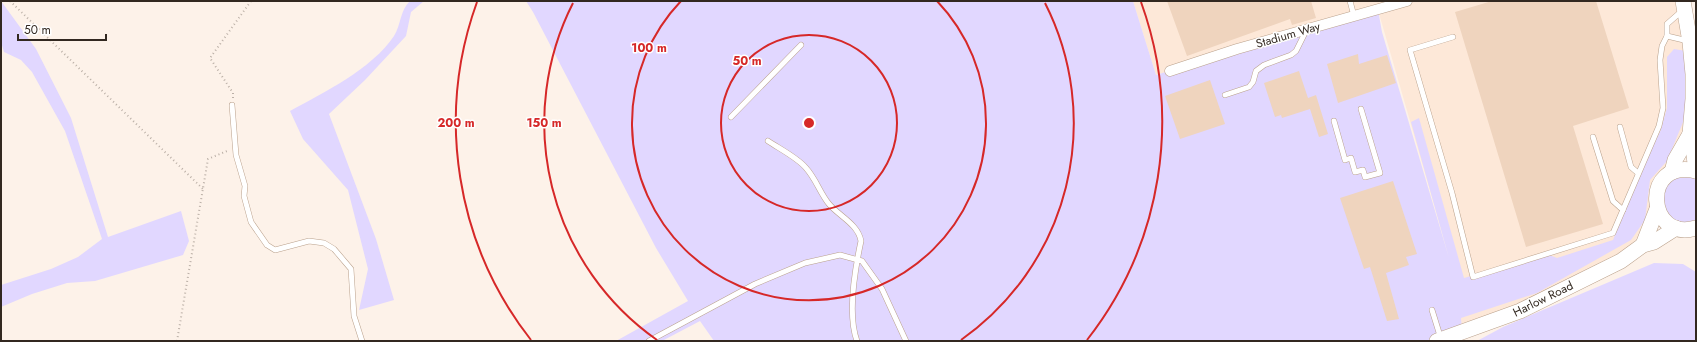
<svg xmlns="http://www.w3.org/2000/svg" width="1697" height="342" viewBox="0 0 1697 342" font-family="Jost,sans-serif">
  <rect width="100%" height="100%" fill="#fdf2e9"/>
  <!-- built -->
  <path fill="#fde8d8" d="M1133 1H1683L1692 119 1673 161 1653 188 1648 227 1607 269 1462 332 1459 291 1378 10 1232 51 1156 75Z"/>
  <!-- green -->
  <g fill="#e1d7ff">
    <path d="M1 1 36 49 71 118 108 237 181 211 189 241 183 255 95 281 67 283 32 294 1 307V285L51 269 78 257 102 239 65 131 32 72 21 60 4 52 1 42Z"/>
    <path d="M410 1H424L411 12 406 36 365 80 329 114 376 239 394 300 359 310 368 269 348 190 303 139 290 111C323 93 372 69 394 36 401 25 400 10 410 1Z"/>
    <path d="M526 1H1133L1156 75 1232 51 1378 10 1382 32 1449 258 1411 122 1419 118 1464 278 1547 254 1557 258 1613 240 1639 173 1660 132 1667 108V57L1674 49 1686 51V115L1667 161 1650 180 1645 220 1631 240 1537 293 1461 318 1462 332 1437 341H714L700 321 662 341H616L688 301 656 248 533 12Z"/>
    <path d="M1693 177 1696 179V220C1684 224 1675 222 1666 213 1662 194 1659 193 1674 178Z"/>
    <path d="M1654 263 1683 264 1696 272V341H1477L1503 327Z"/>
  </g>
  <!-- building -->
  <g fill="#efd4be">
    <path d="M1167 1H1311L1316 18 1292 25 1290 19 1187 56Z"/>
    <path d="M1492 1H1596L1629 108 1573 126 1603 224 1526 247 1455 12Z"/>
    <path d="M1358 54 1359 64 1387 55 1396 83 1338 103 1327 64Z"/>
    <path d="M1299 71 1308 98 1316 95 1328 134 1319 137 1310 109 1282 118 1281 115 1275 117 1264 83Z"/>
    <path d="M1210 80 1225 124 1180 139 1165 96Z"/>
    <path d="M1393 181 1417 254 1406 257 1409 265 1386 273 1399 319 1387 321 1370 267 1364 269 1340 198Z"/>
  </g>
  <g fill="none" stroke-linecap="round" stroke-linejoin="round">
    <!-- lane casing -->
    <g stroke="#baa18c" stroke-width="6">
      <g id="lane">
        <path d="M1350 1 1354 16"/>
        <path d="M1667 36 1688 41"/>
        <path d="M1453 37 1410 50 1452 193 1473 277 1613 233 1659 126 1663 108 1660 60 1662 46 1667 36V24L1683 10"/>
        <path d="M1225 95 1249 87 1253 82 1256 71 1264 65 1291 55 1296 51 1306 31"/>
        <path d="M232 105 236 155 245 186 244 196 251 222 267 245 275 250 309 241 324 243 334 249 351 269 354 316 362 341"/>
        <path d="M731 117 801 45"/>
        <path d="M1334 121 1345 160 1351 158 1355 172 1363 170 1365 177 1380 173 1361 109"/>
        <path d="M1620 127 1631 167 1638 173"/>
        <path d="M1593 137 1613 201 1623 210"/>
        <path d="M768 141C780 149 798 158 806 168 816 179 820 193 829 204 839 216 858 224 861 241 855 269 847 314 857 341"/>
        <path d="M1432 310 1441 339"/>
        <path d="M649 341 755 284 805 263 840 255 862 261 882 289 906 341"/>
      </g>
    </g>
    <!-- street casing -->
    <g stroke="#baa18c" stroke-width="11">
      <path id="street" d="M1170 71 1237 49 1407 1"/>
    </g>
    <!-- secondary casing -->
    <g stroke="#baa18c" stroke-width="16">
      <g id="secondary">
        <path d="M1683 1 1690 42 1693 74V99L1690 134 1693 147 1696 171"/>
        <path d="M1696 171C1640 158 1647 243 1696 228"/>
        <path d="M1672 172 1675 160 1690 134"/>
        <path d="M1643 245 1657 209"/>
        <path d="M1437 341 1520 311 1621 261 1643 245 1654 242 1676 228"/>
      </g>
    </g>
    <!-- path -->
    <g stroke="#bbb0a7" stroke-width="2" stroke-dasharray="1 3" stroke-linecap="butt">
      <path d="M10 1 203 189"/>
      <path d="M233 98V93L210 58 251 1"/>
      <path d="M177 341 208 159 227 151"/>
    </g>
    <!-- lane -->
    <use href="#lane" stroke="#fff" stroke-width="5"/>
    <!-- street -->
    <use href="#street" stroke="#fff" stroke-width="10"/>
    <!-- secondary -->
    <use href="#secondary" stroke="#fff" stroke-width="15"/>
  </g>
  <!-- distance rings -->
  <g fill="none" stroke="#d62828" stroke-width="2">
    <circle cx="809" cy="123" r="88"/>
    <path d="M937 1A177 177 0 1 1 681 1"/>
    <path d="M657 340A265 265 0 0 1 573 3M1045 3A265 265 0 0 1 961 340"/>
    <path d="M531 340A353 353 0 0 1 477 2M1141 2A353 353 0 0 1 1087 340"/>
  </g>
  <g text-anchor="middle" stroke-width="3" stroke-linejoin="round" paint-order="stroke">
    <!-- street labels -->
    <g font-size="12" fill="#322820" stroke="#fff">
      <text transform="translate(1288 35) rotate(-16)" y="4">Stadium Way</text>
      <text transform="translate(1543 299) rotate(-26)" y="4">Harlow Road</text>
    </g>
  </g>
  <circle cx="809" cy="123" r="6" fill="#d62828" stroke="#fff" stroke-width="2"/>
  <g font-size="12" text-anchor="middle" font-weight="bold" fill="#d62828" stroke="#fff" stroke-width="3" stroke-linejoin="round" paint-order="stroke">
    <text x="649" y="52">100 m</text>
    <text x="747" y="65">50 m</text>
    <text x="544" y="127">150 m</text>
    <text x="456" y="127">200 m</text>
  </g>
  <!-- border -->
  <rect width="1697" height="342" fill="none" stroke="#322820" stroke-width="4"/>
  <!-- scale -->
  <path d="M18 34v6h88v-6" fill="none" stroke="#322820" stroke-width="2"/>
  <text x="24" y="34" font-size="12" fill="#322820" stroke="#ffffff" stroke-width="3" paint-order="stroke">50 m</text>
</svg>
